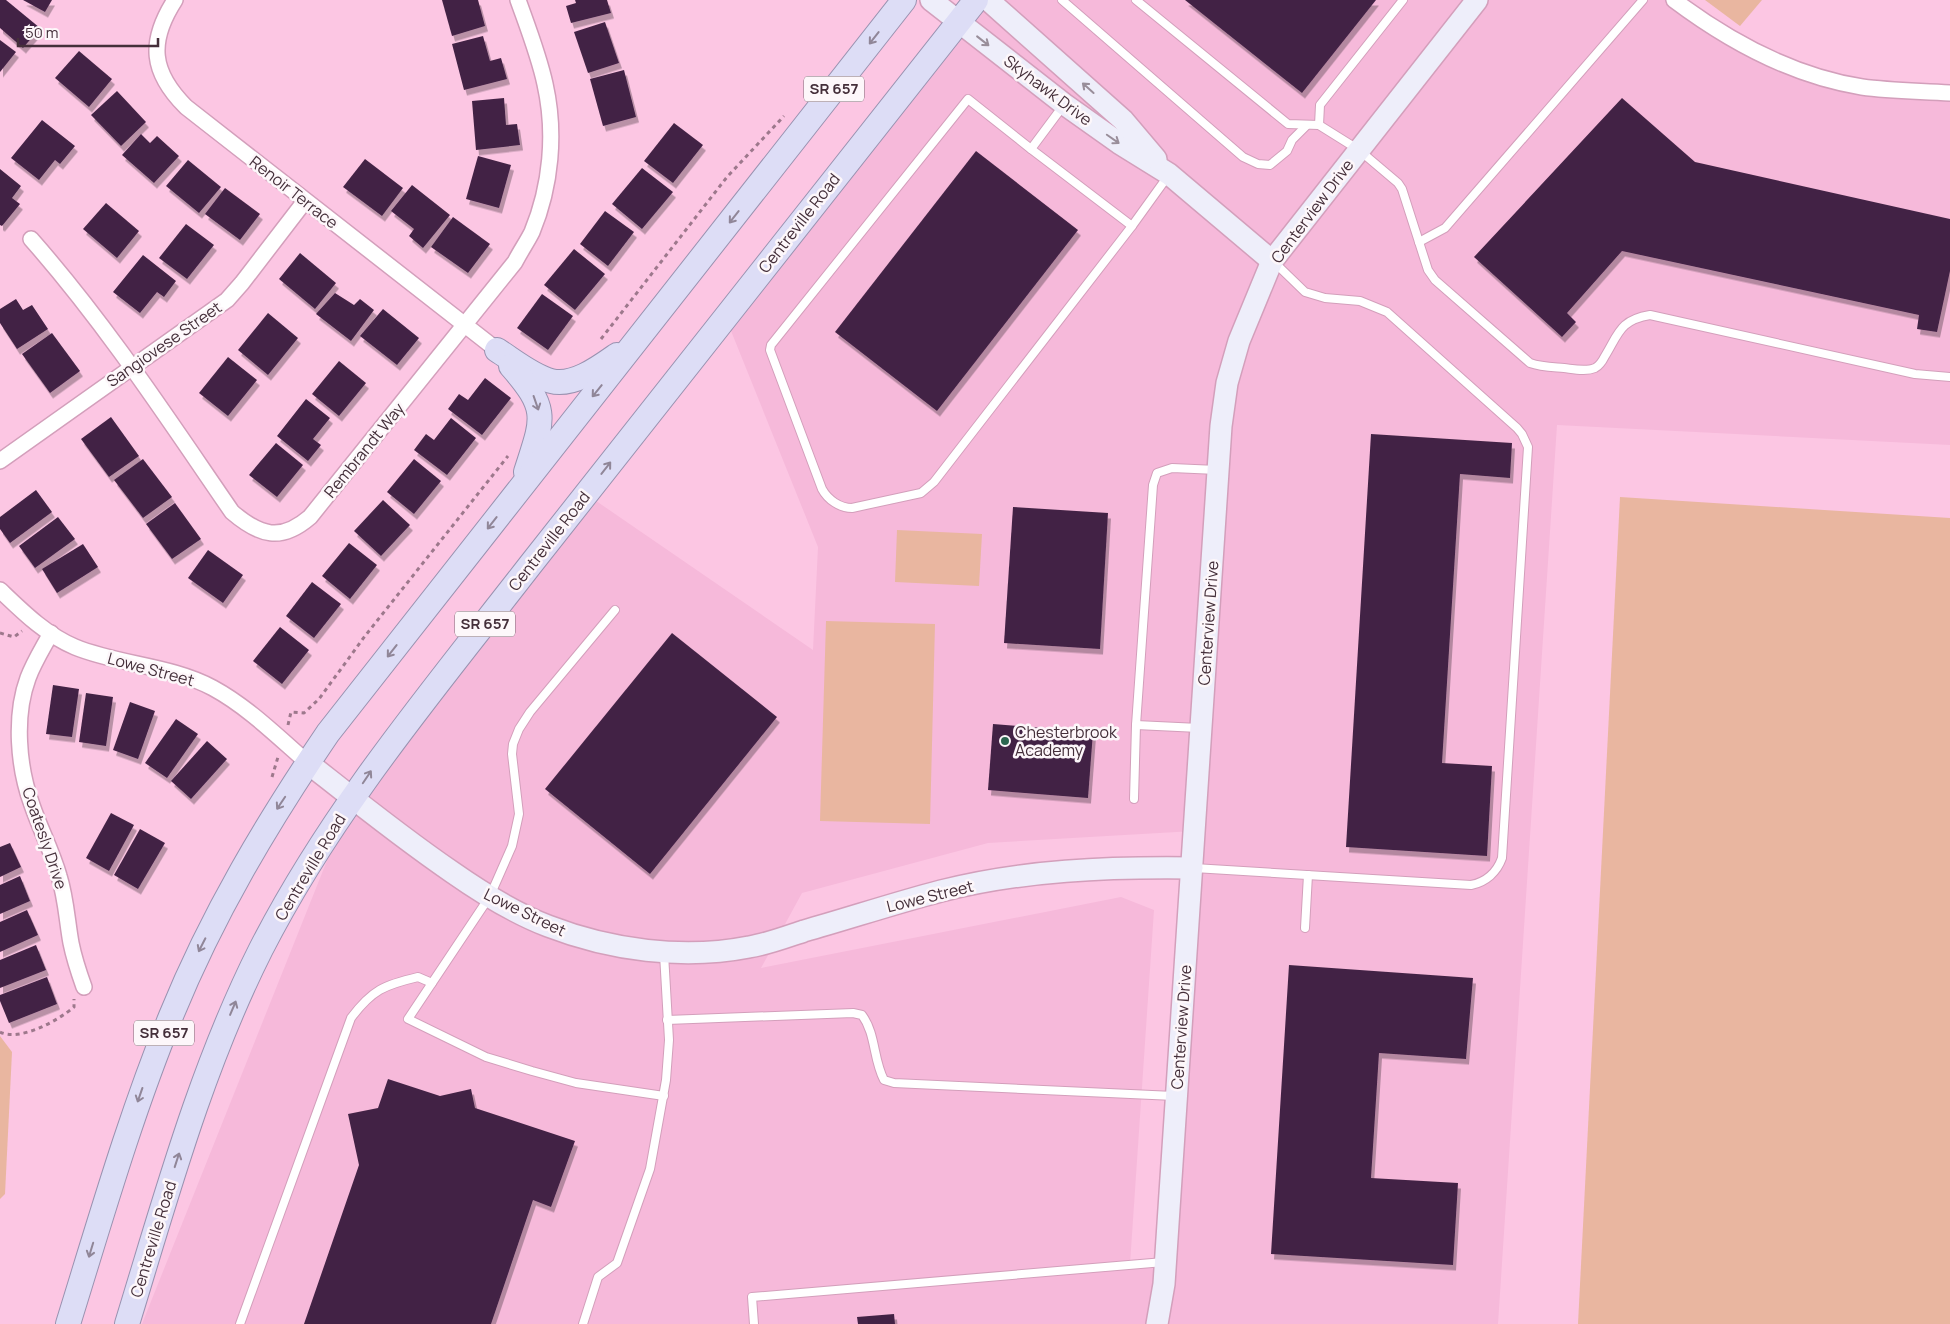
<svg xmlns="http://www.w3.org/2000/svg" width="1950" height="1324" viewBox="0 0 1950 1324" font-family="Manrope,sans-serif">
  <defs>
    <filter id="shadow"><feDropShadow dx="3" dy="5.5" stdDeviation="0" flood-color="#0004"/></filter>
  </defs>
  <rect width="100%" height="100%" fill="#fcc6e3"/>
  <!-- built -->
  <path fill="#f6b9da" fill-rule="evenodd" d="M973 0H1681L1820 77 1950 91V445L1557 425 1498 1324H142L352 798 586 494 813 650 818 547 725 316ZM1194 831 1166 1262 1130 1264 1154 910 1121 897 761 968 802 893 988 843Z"/>
  <!-- green -->
  <g fill="#e9b6a0">
    <path d="M1705 0H1762L1740 26Z"/>
    <path d="M1620 497 1950 518V1324H1578Z"/>
    <path d="M897 530 982 534 979 586 895 582Z"/>
    <path d="M826 621 935 624 930 824 820 821Z"/>
    <path d="M0 1036 12 1052 5 1194 0 1199Z"/>
  </g>
  <!-- building -->
  <g fill="#432345" filter="url(#shadow)">
    <path d="M0 0H6L40 28 23 48 0 28Z"/>
    <path d="M23 0H52L45 12Z"/>
    <path d="M442 0H478L485 26 452 36Z"/>
    <path d="M575 0H607L611 13 571 23 566 6 576 3Z"/>
    <path d="M1185 0H1376L1302 93Z"/>
    <path d="M605 22 619 63 588 73 574 32Z"/>
    <path d="M483 36 490 61 501 58 507 79 464 90 452 44Z"/>
    <path d="M0 40 16 52 0 72Z"/>
    <path d="M79 51 112 79 89 107 55 78Z"/>
    <path d="M624 70 636 117 603 126 590 79Z"/>
    <path d="M117 91 146 122 121 146 91 115Z"/>
    <path d="M504 98 506 125 517 124 520 145 476 150 472 101Z"/>
    <path d="M1622 98 1695 162 1950 219V271L1937 332 1917 329 1919 315 1622 251 1567 313 1576 322 1562 337 1474 257Z"/>
    <path d="M42 120 75 146 60 164 55 160 39 180 11 158Z"/>
    <path d="M674 123 703 145 673 183 644 161Z"/>
    <path d="M141 134 150 143 157 136 179 156 154 183 122 155Z"/>
    <path d="M976 151 1078 230 937 411 835 332Z"/>
    <path d="M478 156 511 165 499 208 466 199Z"/>
    <path d="M365 159 403 188 382 216 343 187Z"/>
    <path d="M188 160 221 187 199 213 166 186Z"/>
    <path d="M642 168 673 192 642 229 612 204Z"/>
    <path d="M0 169 21 186 12 198 20 204 2 226 0 225Z"/>
    <path d="M412 185 450 215 423 248 409 236 414 229 391 211Z"/>
    <path d="M225 188 260 214 240 240 205 214Z"/>
    <path d="M106 203 139 231 117 258 83 229Z"/>
    <path d="M605 211 634 232 608 266 580 244Z"/>
    <path d="M453 217 490 244 468 273 431 247Z"/>
    <path d="M186 224 214 245 187 279 159 258Z"/>
    <path d="M574 249 605 274 575 310 544 285Z"/>
    <path d="M300 253 336 283 315 309 279 279Z"/>
    <path d="M143 255 176 281 164 297 157 292 140 313 113 292Z"/>
    <path d="M335 293 354 305 360 299 374 310 351 341 316 314Z"/>
    <path d="M542 294 573 316 548 350 517 328Z"/>
    <path d="M16 299 23 310 32 305 48 329 17 349 0 323V309Z"/>
    <path d="M383 309 419 338 397 365 360 336Z"/>
    <path d="M268 313 298 338 268 375 238 350Z"/>
    <path d="M52 333 80 371 50 393 22 354Z"/>
    <path d="M228 357 257 380 228 416 199 393Z"/>
    <path d="M339 361 366 383 339 416 312 394Z"/>
    <path d="M485 378 511 398 482 435 448 409 459 394 468 400Z"/>
    <path d="M306 399 330 418 313 439 321 445 308 461 277 436Z"/>
    <path d="M111 417 139 456 109 477 81 439Z"/>
    <path d="M451 418 476 438 447 475 414 450 426 434 434 440Z"/>
    <path d="M1371 434 1512 443 1510 478 1460 474 1442 763 1492 766 1487 856 1346 847Z"/>
    <path d="M276 443 303 465 277 497 249 475Z"/>
    <path d="M143 459 172 497 143 518 114 480Z"/>
    <path d="M414 459 441 481 414 514 387 492Z"/>
    <path d="M36 490 52 512 10 543 0 529V517Z"/>
    <path d="M383 500 410 525 381 556 354 531Z"/>
    <path d="M175 503 201 539 172 559 146 524Z"/>
    <path d="M1013 507 1108 513 1100 649 1004 643Z"/>
    <path d="M58 517 75 539 35 568 19 546Z"/>
    <path d="M349 543 377 565 350 599 322 576Z"/>
    <path d="M83 544 98 567 57 593 42 569Z"/>
    <path d="M208 550 243 575 223 603 188 578Z"/>
    <path d="M312 582 341 604 314 638 286 616Z"/>
    <path d="M280 627 309 650 282 684 253 661Z"/>
    <path d="M672 633 777 717 650 874 545 789Z"/>
    <path d="M53 685 79 689 72 737 46 734Z"/>
    <path d="M86 693 113 697 106 746 79 742Z"/>
    <path d="M130 702 155 711 138 759 113 750Z"/>
    <path d="M176 719 198 734 167 778 145 763Z"/>
    <path d="M993 724 1093 732 1088 798 988 790Z"/>
    <path d="M207 741 227 759 191 799 171 781Z"/>
    <path d="M111 813 134 825 109 871 86 858Z"/>
    <path d="M140 829 165 843 138 889 114 875Z"/>
    <path d="M10 843 21 867 0 877V847Z"/>
    <path d="M20 876 30 901 0 914V885Z"/>
    <path d="M27 910 38 935 0 952V922Z"/>
    <path d="M36 945 46 970 0 988V960Z"/>
    <path d="M1289 965 1473 978 1466 1059 1379 1053 1371 1178 1458 1183 1453 1265 1271 1254Z"/>
    <path d="M47 977 57 1004 9 1023 0 1001V995Z"/>
    <path d="M388 1079 440 1096 471 1089 475 1108 575 1141 551 1207 533 1200 491 1324H304L359 1165 348 1114 378 1108Z"/>
    <path d="M894 1314 895 1324H858L857 1317Z"/>
  </g>
  <g fill="none" stroke-linecap="round" stroke-linejoin="round">
    <!-- lane casing -->
    <g stroke="#d39fbb" stroke-width="10">
      <g id="lane">
        <path d="M1062 0 1243 157 1258 164 1270 165 1287 151 1292 140 1306 126"/>
        <path d="M1136 0 1288 124 1319 125 1359 150 1398 183 1402 189 1428 270 1435 280 1530 363C1541 367 1552 367 1564 368 1573 369 1586 372 1595 368 1599 366 1603 360 1605 356 1619 333 1620 320 1650 315L1915 374 1950 377"/>
        <path d="M1063 106 1031 149 1132 226"/>
        <path d="M1319 125 1320 105 1403 0"/>
        <path d="M1031 149 968 99 771 345 770 350 822 489C828 500 840 508 852 508L921 493 934 482 1132 226 1168 176"/>
        <path d="M1419 242 1445 228 1643 0"/>
        <path d="M615 610 530 712 519 729 513 744 512 754 519 814 512 846 490 896 408 1019 486 1057 532 1071 576 1083 664 1096"/>
        <path d="M1136 725 1199 728"/>
        <path d="M1134 799 1136 725 1153 485 1157 473 1172 468 1217 470"/>
        <path d="M1194 868 1471 885C1486 882 1497 872 1502 858L1528 447 1522 434 1517 428 1387 312 1360 301 1325 298 1305 292 1274 262"/>
        <path d="M1305 928 1308 875"/>
        <path d="M667 1020 853 1013 862 1015C876 1034 873 1059 884 1080L894 1083 1174 1096"/>
        <path d="M240 1324 351 1018C372 990 384 985 418 977L432 983"/>
        <path d="M583 1324 598 1277 617 1263 650 1169 666 1080 669 1040 664 954"/>
        <path d="M754 1324 752 1297 1164 1262"/>
      </g>
    </g>
    <!-- street casing -->
    <g stroke="#d39fbb" stroke-width="18">
      <g id="street">
        <path d="M175 0C148 42 151 72 186 107L497 350"/>
        <path d="M1674 0C1730 42 1792 76 1862 87 1891 91 1921 91 1950 93"/>
        <path d="M31 239C106 324 168 419 232 512 260 536 281 542 310 517L515 262C520 252 527 242 532 232 551 186 556 133 545 84 539 56 528 28 518 0"/>
        <path d="M0 461 227 300 242 283 305 201"/>
        <path d="M0 590C22 611 46 635 75 647 119 665 170 665 213 688 248 707 278 737 308 763"/>
        <path d="M51 633C43 648 34 662 28 678 14 716 18 767 32 805 40 829 52 851 59 876 66 898 67 921 71 943 74 958 79 973 84 987"/>
      </g>
    </g>
    <!-- secondary casing -->
    <g stroke="#d39fbb" stroke-width="24">
      <g id="secondary">
        <path d="M931 0 1064 104 1119 143 1169 174 1272 261"/>
        <path d="M988 0 1123 120 1156 159"/>
        <path d="M308 763C355 800 402 838 452 872 482 893 514 913 548 926 610 950 683 960 749 947 768 944 786 937 804 931 850 918 895 903 941 891 1023 870 1108 867 1192 868"/>
        <path d="M1157 1324 1164 1284 1221 426 1227 383 1239 341 1272 261 1477 0"/>
      </g>
    </g>
    <!-- primary casing -->
    <g stroke="#9992b0" stroke-width="26">
      <g id="primary">
        <path d="M497 350C513 360 532 376 551 381 573 387 600 367 617 355"/>
        <path d="M511 366C550 410 543 419 526 472"/>
        <path d="M68 1324C100 1221 130 1116 171 1016 212 915 267 823 328 733L904 0"/>
        <path d="M127 1324C166 1197 201 1068 261 949 333 808 435 688 531 564 678 375 829 189 976 0"/>
      </g>
    </g>
    <!-- path -->
    <g stroke="#9d788c" stroke-width="3" stroke-dasharray="4 4" stroke-linecap="butt">
      <path d="M601 339 727 177 784 116"/>
      <path d="M0 633 14 637 22 631"/>
      <path d="M288 725 291 712 304 713 319 699 365 636 508 456"/>
      <path d="M272 777 278 757"/>
      <path d="M0 1032C20 1042 59 1020 74 1007V999"/>
    </g>
    <!-- lane -->
    <use href="#lane" stroke="#fff" stroke-width="8"/>
    <!-- street -->
    <use href="#street" stroke="#fff" stroke-width="15"/>
    <!-- secondary -->
    <use href="#secondary" stroke="#eeeefa" stroke-width="21"/>
    <!-- primary -->
    <use href="#primary" stroke="#ddddf6" stroke-width="24"/>
  </g>
  <!-- one-way arrows -->
  <defs><path id="oneway-shaft" d="M-6 0H5M1.5-3L5.5 0L1.5 3" fill="none" stroke-width="1.6" stroke-linecap="round" stroke-linejoin="round" transform="scale(1.25)"/></defs>
  <g stroke="#908698">
    <use href="#oneway-shaft" transform="translate(874 38) rotate(128)"/>
    <use href="#oneway-shaft" transform="translate(734 217) rotate(128)"/>
    <use href="#oneway-shaft" transform="translate(597 391) rotate(129)"/>
    <use href="#oneway-shaft" transform="translate(536 403) rotate(71)"/>
    <use href="#oneway-shaft" transform="translate(606 468) rotate(-52)"/>
    <use href="#oneway-shaft" transform="translate(492 523) rotate(128)"/>
    <use href="#oneway-shaft" transform="translate(392 651) rotate(128)"/>
    <use href="#oneway-shaft" transform="translate(367 777) rotate(-56)"/>
    <use href="#oneway-shaft" transform="translate(281 803) rotate(124)"/>
    <use href="#oneway-shaft" transform="translate(202 945) rotate(117)"/>
    <use href="#oneway-shaft" transform="translate(233 1008) rotate(-67)"/>
    <use href="#oneway-shaft" transform="translate(140 1095) rotate(109)"/>
    <use href="#oneway-shaft" transform="translate(177 1160) rotate(-72)"/>
    <use href="#oneway-shaft" transform="translate(91 1250) rotate(107)"/>
  </g>
  <g stroke="#998e9a">
    <use href="#oneway-shaft" transform="translate(983 41) rotate(38)"/>
    <use href="#oneway-shaft" transform="translate(1088 88) rotate(-138)"/>
    <use href="#oneway-shaft" transform="translate(1113 139) rotate(35)"/>
  </g>
  <!-- markers -->
  <circle fill="#2c6650" stroke="#fdf7fa" stroke-width="2" cx="1005" cy="741" r="5"/>
  <g text-anchor="middle" stroke-width="5" stroke-linejoin="round" paint-order="stroke">
    <!-- shield labels -->
    <g fill="#fdf7fa" stroke="#7c6b74" stroke-width="1">
      <rect x="804" y="76.5" width="60" height="25" rx="4"/>
      <rect x="455" y="611.5" width="60" height="25" rx="4"/>
      <rect x="134" y="1020.5" width="60" height="25" rx="4"/>
    </g>
    <g font-size="15" font-weight="bold" fill="#442f3a">
      <text x="834" y="94">SR 657</text>
      <text x="485" y="629">SR 657</text>
      <text x="164" y="1038">SR 657</text>
    </g>
    <!-- street labels -->
    <g font-size="16" fill="#442f3a" stroke="#fdf7fa">
      <text transform="translate(1048 90) rotate(37)" y="6">Skyhawk Drive</text>
      <text transform="translate(294 192) rotate(38)" y="6">Renoir Terrace</text>
      <text transform="translate(1312 211) rotate(-53)" y="6">Centerview Drive</text>
      <text transform="translate(799 223) rotate(-52)" y="6">Centreville Road</text>
      <text transform="translate(164 344) rotate(-35)" y="6">Sangiovese Street</text>
      <text transform="translate(364 450) rotate(-51)" y="6">Rembrandt Way</text>
      <text transform="translate(549 541) rotate(-52)" y="6">Centreville Road</text>
      <text transform="translate(1208 623) rotate(-86)" y="6">Centerview Drive</text>
      <text transform="translate(151 669) rotate(15)" y="6">Lowe Street</text>
      <text transform="translate(45 838) rotate(71)" y="6">Coatesly Drive</text>
      <text transform="translate(310 867) rotate(-59)" y="6">Centreville Road</text>
      <text transform="translate(930 896) rotate(-14)" y="6">Lowe Street</text>
      <text transform="translate(525 912) rotate(26)" y="6">Lowe Street</text>
      <text transform="translate(1181 1027) rotate(-86)" y="6">Centerview Drive</text>
      <text transform="translate(153 1239) rotate(-73)" y="6">Centreville Road</text>
    </g>
    <!-- poi labels -->
    <g font-size="16" fill="#442f3a" stroke="#fdf7fa" text-anchor="start">
      <text x="1015" y="738">Chesterbrook<tspan x="1015" dy="18">Academy</tspan></text>
    </g>
  </g>
  <!-- scale -->
  <path d="M18 38v8h140v-8" fill="none" stroke="#442f3a" stroke-width="2.5"/>
  <text x="25" y="38" font-size="15" fill="#442f3a" stroke="#fdf7fa" stroke-width="4" paint-order="stroke">50 m</text>
</svg>
